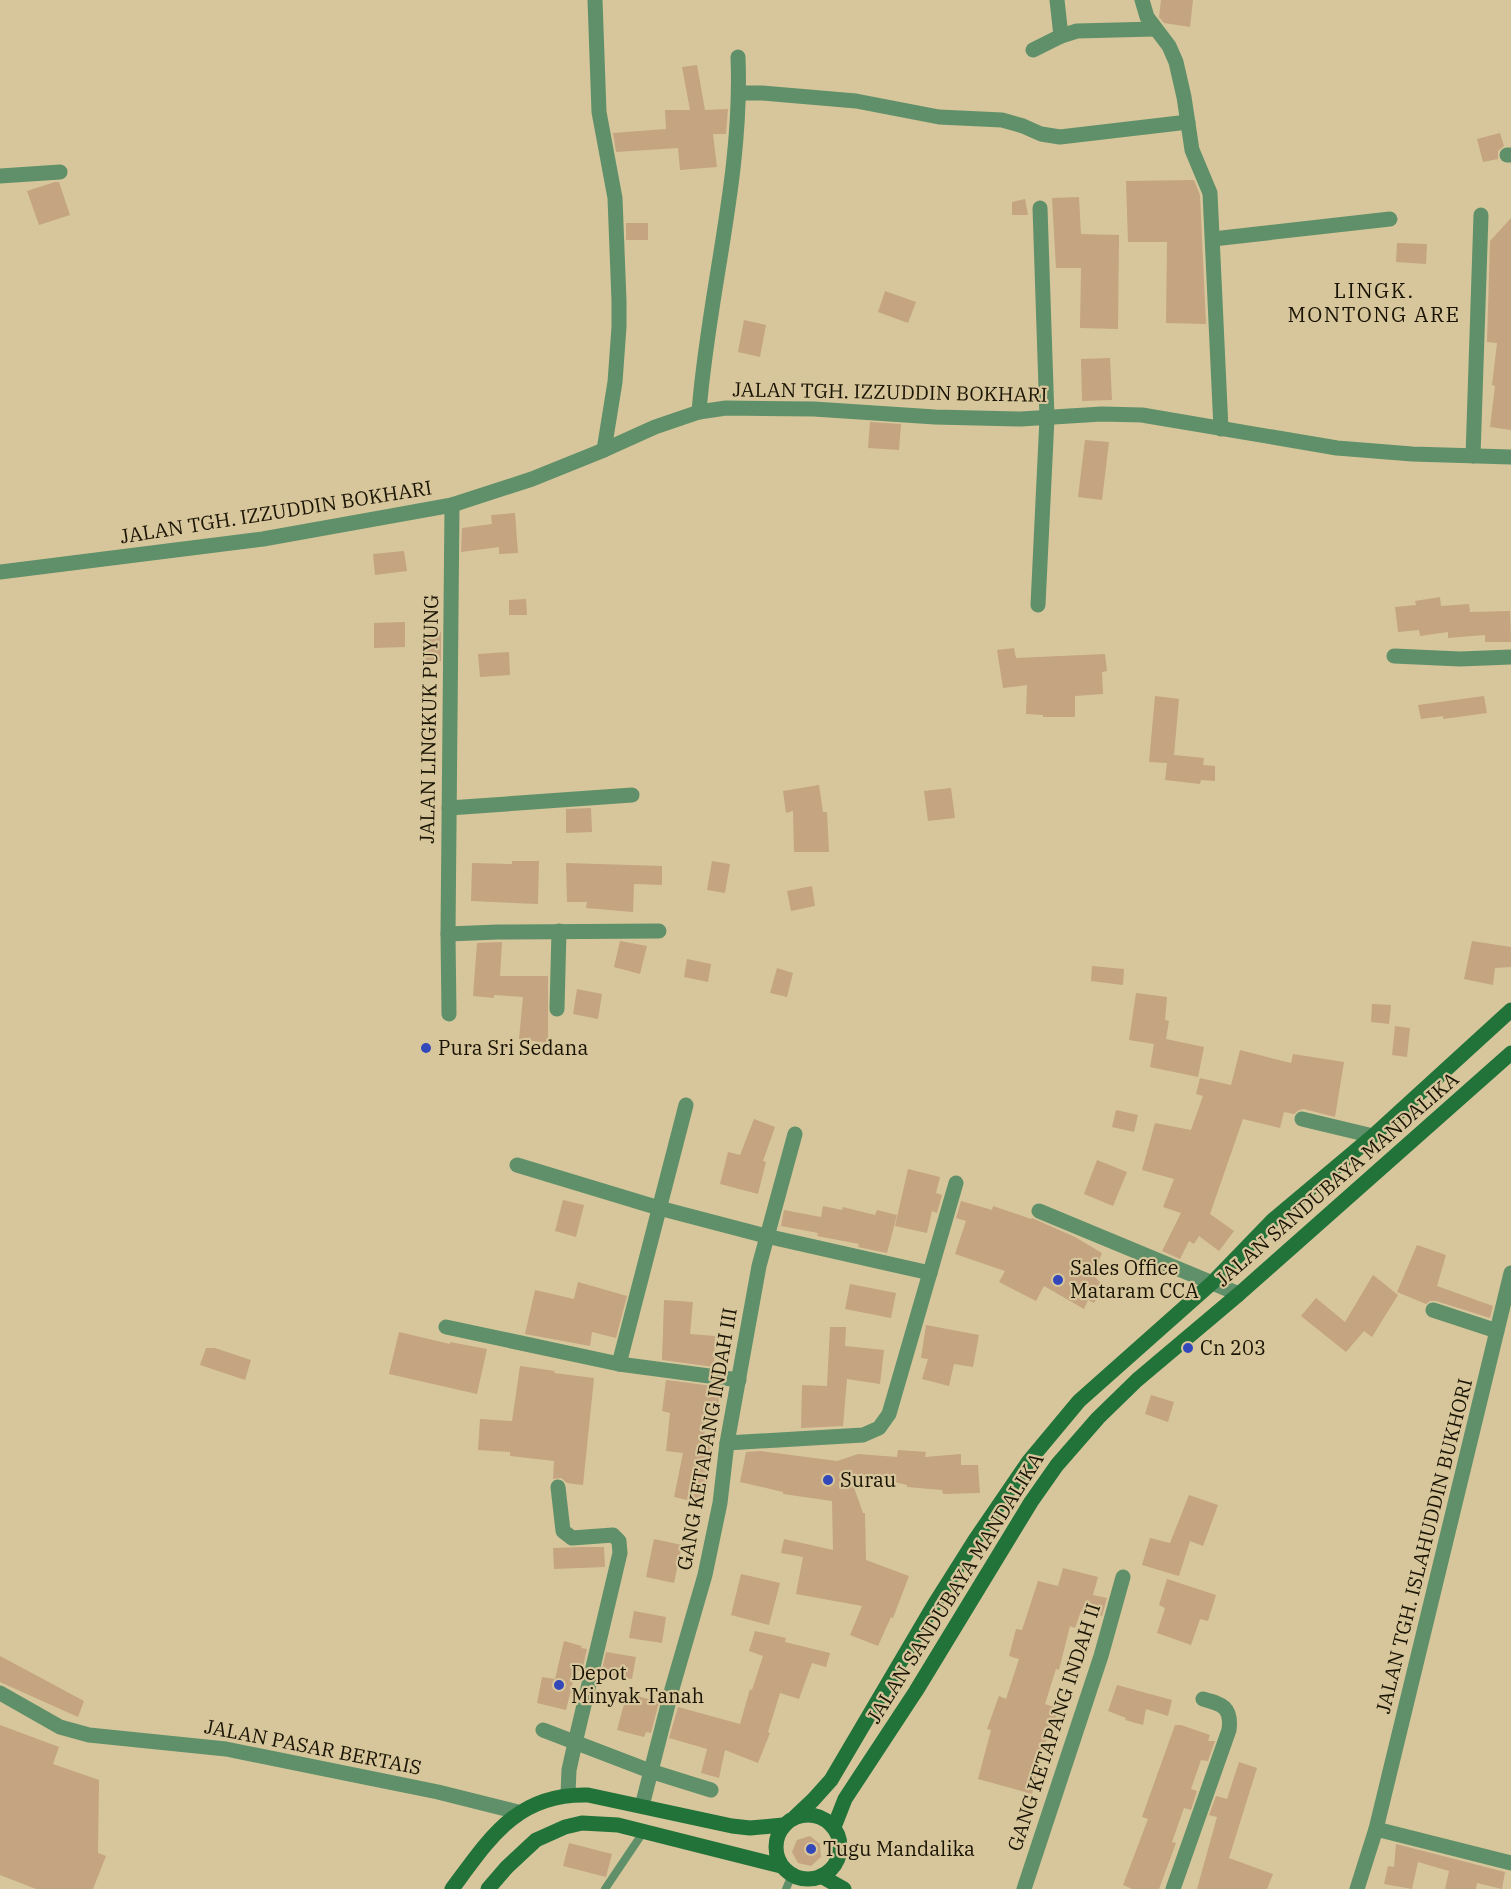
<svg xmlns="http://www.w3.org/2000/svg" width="1511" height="1889" viewBox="0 0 1511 1889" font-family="'IBM Plex Serif',serif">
  <rect width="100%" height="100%" fill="#d7c69b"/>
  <!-- building -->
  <g fill="#c4a481">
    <path d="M1161 0H1193L1190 27 1164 23 1159 17Z"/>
    <path d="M697 65 705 110 728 109 726 134H713L717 167 680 170 678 148 616 152 613 133 666 129 665 110H690L682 67Z"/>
    <path d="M1500 133 1504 146 1498 151V159L1483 162 1477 139Z"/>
    <path d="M1194 180 1200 195 1206 324 1166 323 1167 242H1128L1126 181Z"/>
    <path d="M55 182H59L70 215 39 225 27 191Z"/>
    <path d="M1079 197 1081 234 1119 235 1118 329 1080 328 1081 268H1056L1052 198Z"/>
    <path d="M1025 199 1028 215H1012V202Z"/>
    <path d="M1511 218V430L1490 427 1495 386 1492 385 1497 343 1487 342 1490 241Z"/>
    <rect x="626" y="223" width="22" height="17"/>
    <path d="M1397 243 1427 244 1426 264 1396 262Z"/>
    <path d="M885 291 916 302 908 323 878 312Z"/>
    <path d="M744 320 766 325 760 357 738 352Z"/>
    <path d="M1110 358 1112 400 1082 401 1081 359Z"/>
    <path d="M870 422 901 424 899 450 868 448Z"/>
    <path d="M1085 440 1109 442 1102 500 1078 497Z"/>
    <path d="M515 513 518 553 499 554V547L461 552 462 528 492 524 491 515Z"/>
    <path d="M404 551 407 571 375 575 373 554Z"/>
    <path d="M1440 597 1441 606 1469 604 1470 612 1510 611 1511 642H1485V635L1448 638V632L1420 636 1419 630 1398 632 1395 607 1416 605 1415 601Z"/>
    <path d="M526 599 527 615H509V600Z"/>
    <path d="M405 622V647L374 648V623Z"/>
    <path d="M441 632V661L424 662 422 633Z"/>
    <path d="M1014 648 1016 658 1105 654 1107 671 1102 672 1103 694 1075 696V717H1043V715L1026 714 1027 685 1003 688 997 650Z"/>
    <path d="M509 652 510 675 480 677 478 654Z"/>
    <path d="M1155 696 1179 699 1174 755 1204 758 1203 765 1215 766V781L1201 780 1200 784 1165 780 1167 763 1149 762Z"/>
    <path d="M1484 696 1487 713 1443 719V716L1421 719 1418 705Z"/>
    <path d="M819 785 823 812H827L829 852H794L793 811 786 813 783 791Z"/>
    <path d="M951 788 955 818 928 821 924 791Z"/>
    <path d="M591 808 592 832 566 833V809Z"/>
    <path d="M512 861H539L538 904 471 901 472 863 512 864Z"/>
    <path d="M712 861 730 864 725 893 707 890Z"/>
    <path d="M566 863 662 866V885L634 884 633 912 586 908 587 902H567Z"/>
    <path d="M812 886 815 906 791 911 787 891Z"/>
    <path d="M620 941 647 946 640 974 614 967Z"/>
    <path d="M1472 941 1511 947V967L1495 968 1493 985 1464 979Z"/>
    <path d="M502 942 500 976H548V1043L519 1039 523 997 494 995V998L473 996 477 943Z"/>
    <path d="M687 959 711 964 708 982 684 977Z"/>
    <path d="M1092 966 1124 969 1123 985 1091 981Z"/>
    <path d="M777 968 793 973 787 997 770 993Z"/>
    <path d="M577 989 602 994 598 1019 573 1014Z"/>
    <path d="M1136 993 1167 997 1165 1020 1169 1021 1166 1039 1204 1047 1198 1077 1150 1067 1154 1044 1129 1040Z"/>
    <path d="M1372 1004 1391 1005 1389 1024 1371 1022Z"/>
    <path d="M1395 1026 1410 1028 1407 1057 1392 1055Z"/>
    <path d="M1240 1050 1291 1063 1293 1054 1344 1062 1335 1117 1304 1109 1299 1110 1294 1114 1284 1112 1280 1128 1243 1119 1210 1214 1234 1231 1219 1251 1199 1236 1194 1244 1189 1241 1180 1259 1162 1251 1181 1213 1163 1207 1174 1179 1142 1170 1155 1123 1191 1130 1203 1096 1196 1094 1200 1078 1231 1085Z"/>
    <path d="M1116 1110 1138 1115 1134 1132 1112 1127Z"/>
    <path d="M754 1119 775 1127 763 1161 766 1162 758 1194 720 1184 728 1152 740 1155Z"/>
    <path d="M1097 1160 1127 1172 1113 1206 1084 1194Z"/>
    <path d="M908 1169 940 1177 936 1193 942 1195 937 1213 932 1211 927 1233 895 1226Z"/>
    <path d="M563 1200 584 1205 576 1237 555 1231Z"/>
    <path d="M961 1201 992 1210 993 1206 1031 1219 1032 1218 1075 1237 1102 1253 1093 1275 1104 1286 1094 1303 1088 1300 1084 1309 1044 1286 1036 1301 999 1282 1005 1271 955 1254 966 1221 956 1218Z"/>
    <path d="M823 1206 842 1210 843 1207 875 1215 877 1210 897 1215 887 1253 858 1247 859 1244 817 1236 818 1233 781 1226 784 1210 821 1217Z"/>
    <path d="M1417 1245 1446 1255 1437 1286 1493 1306 1490 1318 1436 1301H1430L1426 1304 1397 1292Z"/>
    <path d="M1373 1275 1398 1295 1372 1337 1364 1331 1346 1352 1301 1316 1316 1298 1345 1322Z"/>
    <path d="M578 1282 627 1296 616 1338 592 1332 590 1346 525 1334 535 1290 574 1299Z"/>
    <path d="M850 1284 896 1293 891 1318 845 1309Z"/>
    <path d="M664 1300 693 1302 690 1334 715 1336 714 1367 662 1360Z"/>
    <path d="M926 1325 979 1335 973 1367 954 1364 949 1386 922 1379 928 1359 921 1358Z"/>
    <path d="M830 1327H846L845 1346 884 1350 880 1384 847 1379 843 1426 801 1428 802 1385 827 1386Z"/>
    <path d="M399 1332 450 1344V1342L487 1349 477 1394 389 1374Z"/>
    <path d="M206 1348H215L251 1360 245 1380 200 1365Z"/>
    <path d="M520 1366 555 1371 554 1373 594 1378 583 1485 567 1483 561 1478 553 1479 554 1461 510 1456V1452L478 1450 480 1419 512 1421Z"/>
    <path d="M666 1380 713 1386 712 1389 720 1390 716 1423 705 1424 704 1443 711 1444 708 1483 704 1504 674 1497 683 1453 666 1451 670 1413 662 1411Z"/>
    <path d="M1151 1395 1174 1402 1168 1422 1145 1414Z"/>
    <path d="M898 1450 926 1452 925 1457 961 1454V1465H978L980 1493 943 1494 942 1490 907 1487V1485L894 1482 851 1479 863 1513H865L866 1560 909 1576 893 1618 891 1617 878 1646 850 1635 862 1606 796 1594 803 1557 781 1553 784 1539 833 1550 832 1501 783 1494V1492L740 1482 746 1452 761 1451 837 1461 858 1454 897 1457Z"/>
    <path d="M1189 1495 1218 1505 1203 1546 1190 1541 1179 1576 1142 1565 1150 1538 1170 1543Z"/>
    <path d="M654 1539 682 1545 674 1583 646 1577Z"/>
    <path d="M581 1547H604L605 1567 554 1569 553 1548Z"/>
    <path d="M1063 1568 1098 1577 1093 1595 1107 1598 1102 1616 1081 1611 1075 1628 1070 1626 1059 1670 1056 1669 1045 1704 1059 1709 1043 1749 1032 1794 978 1779 991 1730 987 1729 999 1696 1006 1699 1019 1659 1009 1656 1016 1629 1022 1630 1038 1581 1058 1586Z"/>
    <path d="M741 1574 780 1583 769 1625 731 1615Z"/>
    <path d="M1167 1579 1216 1595 1208 1621 1200 1619 1191 1645 1157 1633 1165 1608 1159 1605Z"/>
    <path d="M634 1611 666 1617 662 1643 629 1638Z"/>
    <path d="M755 1631 786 1638 785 1642 830 1653 826 1667 812 1663 799 1699 780 1693 768 1732 770 1733 758 1763 725 1750 719 1778 701 1773 707 1749 669 1738 678 1707 740 1724 750 1689 752 1690 763 1656 749 1651Z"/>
    <path d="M564 1641 582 1646 581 1648 587 1649 582 1671 576 1670 566 1710 537 1703 542 1677 555 1679Z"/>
    <path d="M606 1652 636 1657 632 1679 601 1674Z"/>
    <path d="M0 1656 84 1701 78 1717 0 1682Z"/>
    <path d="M1117 1685 1172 1700 1168 1716 1146 1709 1143 1725 1125 1720 1126 1718 1108 1711Z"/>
    <path d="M627 1693 659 1702 651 1733 646 1732 644 1737 617 1730Z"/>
    <path d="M0 1725 59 1747 53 1764 99 1780 98 1853 106 1856 93 1889H36L0 1875Z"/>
    <path d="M1175 1725H1181L1210 1735 1208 1741H1215L1208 1761 1201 1760 1191 1789 1197 1791 1191 1810 1184 1808 1172 1842 1176 1843 1159 1889H1132L1123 1885 1148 1819 1142 1817Z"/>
    <path d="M1239 1762 1257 1768 1229 1858 1273 1874 1267 1889H1197L1217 1817 1209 1815 1216 1796 1227 1799Z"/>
    <path d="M810 1836 820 1844 821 1857 811 1866 798 1863 792 1852 797 1840Z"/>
    <path d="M569 1843 612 1854 606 1877 563 1866Z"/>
    <path d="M1396 1844 1505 1872 1502 1889 1477 1883 1476 1889H1445L1449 1871 1418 1862 1412 1889 1384 1884 1388 1866 1394 1867Z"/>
  </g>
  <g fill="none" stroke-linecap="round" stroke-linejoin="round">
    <!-- service -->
    <g stroke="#609069" stroke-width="8">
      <path d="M605 1889 644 1831"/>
      <path d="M786 1889 792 1875"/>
    </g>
    <!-- minor -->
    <g stroke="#609069" stroke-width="15">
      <path d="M595 0 599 112 615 198 619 301V327L615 382 604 450"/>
      <path d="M1057 0 1061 36 1077 31 1155 29"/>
      <path d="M1142 0 1147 17 1169 46 1176 62 1184 97 1192 150 1210 193 1221 429"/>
      <path d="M1033 50 1061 36"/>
      <path d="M740 93H762L856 101 939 117 1002 120 1023 126 1041 134 1060 137 1188 122"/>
      <path d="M1507 155H1511"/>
      <path d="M0 176 60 172"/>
      <path d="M1213 239 1390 219"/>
      <path d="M699 412C708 293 743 177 738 57"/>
      <path d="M1473 456 1481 215"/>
      <path d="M1038 605 1047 418 1040 208"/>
      <path d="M1394 656 1460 659 1511 657"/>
      <path d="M449 808 632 795"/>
      <path d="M448 934 498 932 659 931"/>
      <path d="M557 1009 559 931"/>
      <path d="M449 1014 448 934 452 505"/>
      <path d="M1302 1119 1373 1136"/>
      <path d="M517 1165 659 1208 766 1236 930 1273"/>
      <path d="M1039 1211 1239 1294"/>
      <path d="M1433 1310 1497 1331"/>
      <path d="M446 1327 619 1364 739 1380"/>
      <path d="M619 1364 686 1105"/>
      <path d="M727 1443 863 1435 879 1428 889 1414 956 1183"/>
      <path d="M558 1487 563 1531 572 1538 613 1535 619 1541 620 1553 575 1743 569 1770 568 1794"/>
      <path d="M543 1730 650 1771 711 1790"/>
      <path d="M642 1806 672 1689 705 1575 720 1503 727 1443 759 1266 795 1134"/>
      <path d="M1376 1829 1511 1863"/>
      <path d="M1024 1889 1101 1656 1123 1577"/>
      <path d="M1173 1889 1229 1730C1232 1707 1222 1704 1203 1699"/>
    </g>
    <!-- tertiary -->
    <g stroke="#609069" stroke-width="15">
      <path d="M0 572 263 539 452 505 532 479 604 450 655 427 699 412 726 408 814 409 935 417 1021 419 1102 414 1142 415 1337 448 1412 454 1511 457"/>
      <path d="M0 1693 60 1727 89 1735 226 1749 438 1792 518 1812"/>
      <path d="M1357 1889 1376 1829 1511 1273"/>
    </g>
    <!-- secondary -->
    <g stroke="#22733a" stroke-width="15">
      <circle cx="808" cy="1847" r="32"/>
      <path d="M795 1817 813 1800 831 1780 934 1605 975 1540 1029 1461 1079 1401 1213 1282 1273 1220 1373 1136 1511 1010"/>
      <path d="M834 1827 845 1799 916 1691 1031 1502 1057 1465 1098 1418 1137 1380 1239 1294 1511 1053"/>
      <path d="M821 1876 844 1889"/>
      <path d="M452 1889C490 1838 517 1793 588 1795L732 1826 750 1828 783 1825"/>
      <path d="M488 1889 507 1867 536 1840 565 1827 582 1823 618 1825 781 1866"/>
    </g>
  </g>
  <!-- markers -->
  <g fill="#3248ba" stroke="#d7c69b" stroke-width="2">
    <circle cx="426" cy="1048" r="6"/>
    <circle cx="1058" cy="1280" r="6"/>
    <circle cx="1188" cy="1348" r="6"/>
    <circle cx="828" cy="1480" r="6"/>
    <circle cx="559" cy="1685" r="6"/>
    <circle cx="811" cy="1849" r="6"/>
  </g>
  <g text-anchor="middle" stroke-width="4.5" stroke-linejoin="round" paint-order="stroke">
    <!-- street labels -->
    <g font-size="20" fill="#1a1404" stroke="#d7c69b">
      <text transform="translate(890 392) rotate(1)" y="7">JALAN TGH. IZZUDDIN BOKHARI</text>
      <text transform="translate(276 512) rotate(-9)" y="7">JALAN TGH. IZZUDDIN BOKHARI</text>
      <text transform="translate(429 719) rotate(-89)" y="7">JALAN LINGKUK PUYUNG</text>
      <text transform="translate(1337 1179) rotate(-41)" y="7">JALAN SANDUBAYA MANDALIKA</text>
      <text transform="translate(707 1439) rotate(-80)" y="7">GANG KETAPANG INDAH III</text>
      <text transform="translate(1424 1546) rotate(-76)" y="7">JALAN TGH. ISLAHUDDIN BUKHORI</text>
      <text transform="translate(955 1588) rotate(-58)" y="7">JALAN SANDUBAYA MANDALIKA</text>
      <text transform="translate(1054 1727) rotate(-72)" y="7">GANG KETAPANG INDAH II</text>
      <text transform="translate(313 1747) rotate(11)" y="7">JALAN PASAR BERTAIS</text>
    </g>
    <!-- poi labels -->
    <g font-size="20" fill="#1a1404" stroke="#d7c69b" text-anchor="start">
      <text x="438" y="1055">Pura Sri Sedana</text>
      <text x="1070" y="1275">Sales Office<tspan x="1070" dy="23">Mataram CCA</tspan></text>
      <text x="1200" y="1355">Cn 203</text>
      <text x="840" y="1487">Surau</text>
      <text x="571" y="1680">Depot<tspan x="571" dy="23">Minyak Tanah</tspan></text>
      <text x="823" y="1856">Tugu Mandalika</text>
    </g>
    <!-- neighbourhood labels -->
    <g font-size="21" letter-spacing="1.5" fill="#1a1404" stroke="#d7c69b">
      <text x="1374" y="298">LINGK.<tspan x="1374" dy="24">MONTONG ARE</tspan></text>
    </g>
  </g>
</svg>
